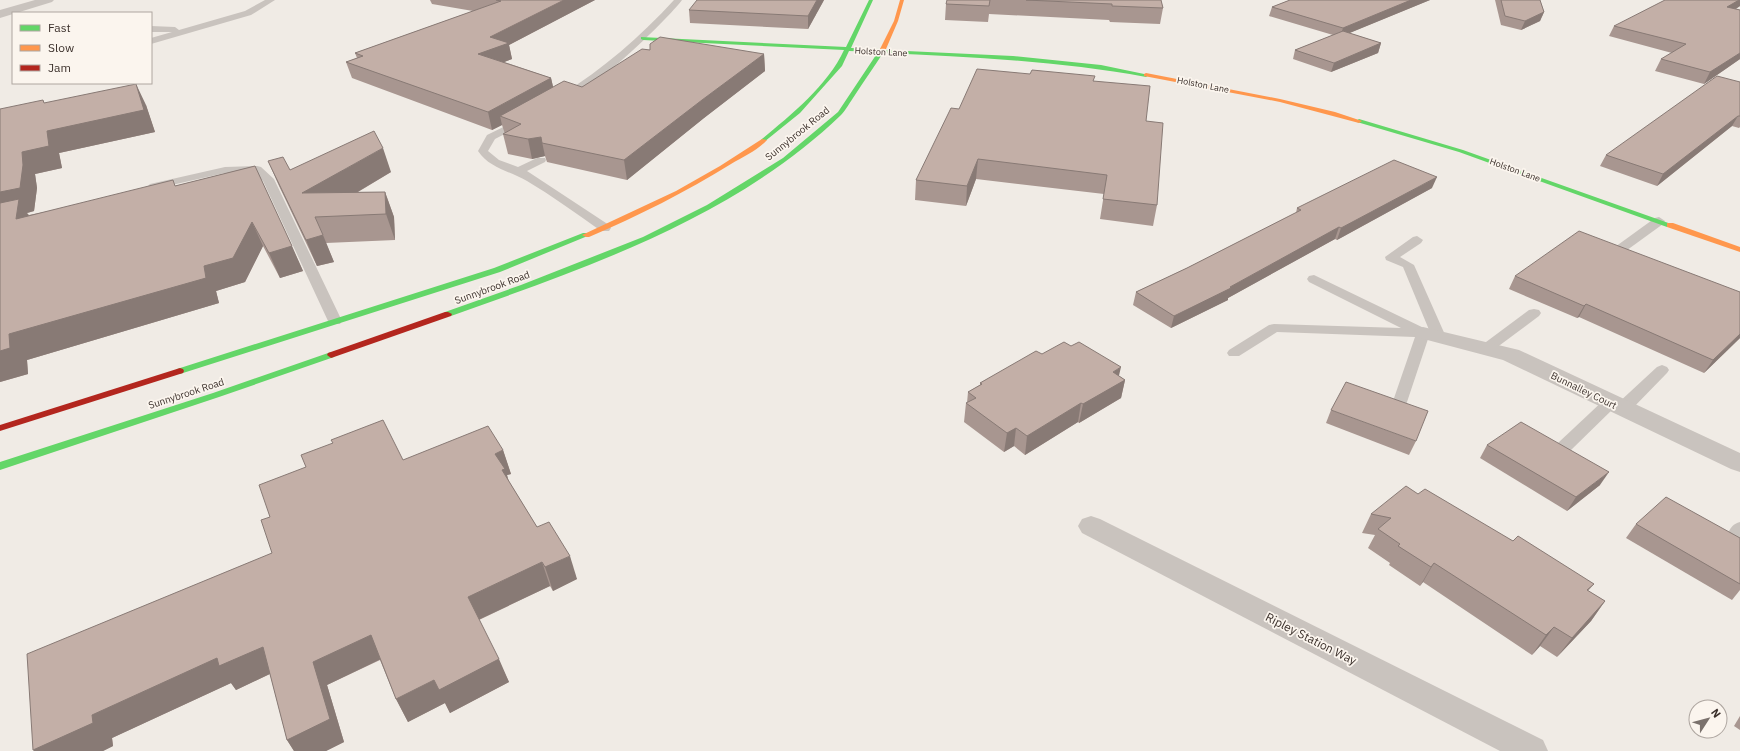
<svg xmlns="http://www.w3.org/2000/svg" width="1740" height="751" viewBox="0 0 1740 751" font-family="'IBM Plex Sans',sans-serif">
  <rect width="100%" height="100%" fill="#f0ebe5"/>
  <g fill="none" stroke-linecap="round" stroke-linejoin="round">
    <!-- lane -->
    <g fill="#c9c3be" fill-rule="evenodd">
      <path d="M265 0H275L251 15 151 44V38L172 32H151V26L175 27 179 30 245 11Z"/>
      <path d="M674 0H682C668 19 581 104 561 99L559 97 561 95C603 69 640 37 674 0Z"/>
      <path d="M522 118 526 119 527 121 526 123 495 139 488 151 499 160 518 167 537 158H545L546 160 545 162 527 171 609 225 611 228 609 231H601C576 213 552 196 527 181 510 171 489 168 478 151L487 135Z"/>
      <path d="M257 166 261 167 274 179 342 321 340 324H330L328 321 263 181 254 172 225 173 154 189 148 186 150 184 225 167Z"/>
      <path d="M1659 217 1665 221 1663 224 1623 253H1615L1613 250 1615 247 1655 218Z"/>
      <path d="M1417 236 1423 240 1421 243 1400 257 1414 265 1446 337 1444 340H1434L1432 337 1403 267 1386 260 1385 257 1413 237Z"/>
      <path d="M1314 275 1428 330 1430 333 1405 408 1400 409 1395 408 1392 404 1415 337 1277 332 1239 356H1229L1227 353 1229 350 1269 325 1274 324 1401 328 1309 282 1307 279 1309 276Z"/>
      <path d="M1534 309 1539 310 1541 313 1539 316 1492 351H1482L1480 348 1482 345 1529 310Z"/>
      <path d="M1662 365 1667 367 1669 370 1667 373 1629 412 1623 413 1617 412 1615 408 1617 404 1657 367Z"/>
      <path d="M1611 397 1616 398 1619 402 1616 406 1570 451 1564 453 1558 451 1556 447 1558 443 1606 398Z"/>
      <path d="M1740 522V539L1731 538 1728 533C1731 527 1733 524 1740 522Z"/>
    </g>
    <!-- street -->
    <g fill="#c9c3be" fill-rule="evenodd">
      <path d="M35 0H54L52 2 0 18V10Z"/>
      <path d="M1423 327 1519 350 1740 453V472L1731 469 1503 360 1416 337 1413 333 1416 329Z"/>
      <path d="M1091 516 1100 519 1543 740 1548 751H1500L1082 533 1078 526 1082 519Z"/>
    </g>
    <!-- fast -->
    <g fill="#63d668" fill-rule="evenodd">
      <path d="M869 0H873L851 48 880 49 883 47 885 50 1013 56 1101 65 1149 75 1146 77C1059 61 971 57 883 53 874 67 864 81 855 95 850 102 846 110 841 115 734 218 588 267 451 316H445L444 314 445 312 521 285 643 237 707 205 783 158 838 112 878 52 849 51 842 66 800 113 764 142 761 140 762 139C791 115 828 85 844 50L643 40 641 39V37L846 47Z"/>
      <path d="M1359 119 1463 150 1674 225 1670 227H1667L1459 152 1357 122 1356 121Z"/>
      <path d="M583 233H586L590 235 500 272 183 373 180 374 176 371 177 369 494 268Z"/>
      <path d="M331 352 334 353 335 355 334 357 219 397 0 470V462L213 393Z"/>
    </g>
    <!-- slow -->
    <g fill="#ff974d" fill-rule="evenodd">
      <path d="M900 0H904L898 21 886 49 881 50 880 49 894 21Z"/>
      <path d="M1146 73 1280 99 1335 112 1362 121 1359 123 1280 102 1144 76V74Z"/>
      <path d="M762 139 767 140C758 150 743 157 731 164 686 192 638 216 589 237H586L582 235 676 191 720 166Z"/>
      <path d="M1667 223H1673L1740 247V252L1667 227Z"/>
    </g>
    <!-- jam -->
    <g fill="#b3261e" fill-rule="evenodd">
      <path d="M445 312H448L452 314 451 316 334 357 331 358 327 355 328 353Z"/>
      <path d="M180 368 183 369 184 371 183 373 0 431V425Z"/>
    </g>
  </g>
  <!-- wall -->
  <g fill="#a89690">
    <path d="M430 0H595L509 45 512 59 504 62 551 78 553 87H582L650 50 764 54 765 71 704 118 627 180 547 162 545 156 532 159 508 154 503 134H505L502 125 492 130 352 78 346 62 357 58 355 53 473 11 432 4Z"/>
    <path d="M824 0 808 29 690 23 689 10Z"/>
    <path d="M947 0H1161L1163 8 1160 24 1110 22 1109 20 989 14 988 22 945 20 946 4Z"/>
    <path d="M1290 0H1430L1349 33 1381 43 1378 53 1331 72 1293 59 1295 50 1333 35 1269 16 1272 7Z"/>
    <path d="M1495 0H1540L1544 12 1540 21 1521 30 1501 25Z"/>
    <path d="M1740 0V6L1736 9 1740 10V59L1704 84 1655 71 1661 59 1672 53 1609 36 1614 26Z"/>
    <path d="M1094 81 1146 121 1157 205 1153 226 1100 219 1104 194 976 179 966 206 915 200 916 180 959 109Z"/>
    <path d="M1740 82V127L1739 128 1732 126 1657 186 1600 166 1606 155Z"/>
    <path d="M45 103 146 105 155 132 59 153 62 168 35 174 37 188 34 211 27 213 29 215 175 186 255 166 303 271 280 278 263 246 245 282 216 291 219 303 27 360 28 374 0 382Z"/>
    <path d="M268 161 290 170 391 172 358 192H385L394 217 395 240 326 243 334 262 317 266 279 186Z"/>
    <path d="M1432 188 1337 240 1335 239 1228 298V300L1171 328 1133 305 1136 292 1187 268 1296 213 1297 208Z"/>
    <path d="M1515 276 1740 338 1704 373 1579 317 1577 318 1509 289Z"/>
    <path d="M1042 354 1119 376 1125 380 1121 398 1079 423 1078 422 1025 455 1014 446 1004 452 964 422 966 403H967L968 392 980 385V383Z"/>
    <path d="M1331 410 1416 441 1409 455 1326 423Z"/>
    <path d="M1487 445 1600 485 1567 511 1480 458Z"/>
    <path d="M503 450 511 474 507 475 508 480 537 527 577 579 553 591 550 586 479 620 509 682 450 713 445 703 408 722 396 699 380 660 327 685 344 742 326 751H294L287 740 270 674 236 690 231 683 112 738 113 746 103 751H34L272 553 403 460Z"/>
    <path d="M1418 494 1513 541 1594 584 1588 591 1605 601 1591 621 1557 657 1540 646 1532 655 1423 582 1420 586 1389 565 1390 563 1368 548 1375 535 1362 533 1371 514Z"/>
    <path d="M1636 524 1740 538V590L1732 600 1626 538Z"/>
    <path d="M1740 716V730L1734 726Z"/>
  </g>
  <!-- shaded-wall -->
  <g fill="#887a75">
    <path d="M564 0H595L509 45 512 59 482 71 478 54 490 37Z"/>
    <path d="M817 0H824L808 29V16Z"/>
    <path d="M1411 0H1430L1340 37 1343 28Z"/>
    <path d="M1739 0H1740V6L1722 17 1727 7Z"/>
    <path d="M1544 12 1540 21 1521 30 1525 21Z"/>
    <path d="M1381 43 1378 53 1331 72 1334 63Z"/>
    <path d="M1740 53V59L1704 84 1710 72Z"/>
    <path d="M764 54 765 71 704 118 627 180 624 160 702 100Z"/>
    <path d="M551 78 555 95 500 116 502 125 492 130 488 112Z"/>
    <path d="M136 84 146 105 155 132 59 153 62 168 35 174 37 188 34 211 27 213 33 222 0 219V192L22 152 47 131Z"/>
    <path d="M1738 116 1732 126 1657 186 1663 174Z"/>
    <path d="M541 137 545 156 532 159 528 139Z"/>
    <path d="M383 148 391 172 312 219 302 193Z"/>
    <path d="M978 159 976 179 966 206 967 186Z"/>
    <path d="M1437 177 1432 188 1337 240 1341 228Z"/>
    <path d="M385 192 394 217 395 240 386 214Z"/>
    <path d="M252 222 263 246 245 282 216 291 219 303 27 360 28 374 0 382V351L9 334 204 266Z"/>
    <path d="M1339 227 1335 239 1228 298V300L1171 328 1174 316 1230 287Z"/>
    <path d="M323 235 334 262 317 266 306 240Z"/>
    <path d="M292 246 303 271 280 278 269 253Z"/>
    <path d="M1586 304 1579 317 1577 318 1584 306Z"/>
    <path d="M1740 334V338L1704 373 1713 360Z"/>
    <path d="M1121 367 1117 384 1125 380 1121 398 1079 423 1083 404 1113 372Z"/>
    <path d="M1081 403 1078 422 1025 455 1027 436Z"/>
    <path d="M1016 428 1014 446 1004 452 1007 433Z"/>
    <path d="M503 450 511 474 507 475 512 493 495 454Z"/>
    <path d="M1609 472 1600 485 1567 511 1576 497Z"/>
    <path d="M570 556 577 579 553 591 545 567Z"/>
    <path d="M542 562 550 586 478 620 468 597Z"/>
    <path d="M1434 563 1423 582 1420 586 1431 567Z"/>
    <path d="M1605 601 1591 621 1557 657 1572 638Z"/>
    <path d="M1554 627 1540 646 1532 655 1546 635Z"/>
    <path d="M371 635 383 658 327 685 344 742 326 751H294L287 740 313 662Z"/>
    <path d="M263 647 278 670 236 690 231 683 112 738 113 746 103 751H34L33 750 92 715 217 658Z"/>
    <path d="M499 659 509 682 450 713 445 703 408 722 396 699 434 680Z"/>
  </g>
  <!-- building -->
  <g fill="#c3afa7" stroke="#887a75">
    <path d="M496 0H564L490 37 509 43 478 54 551 78 488 112 346 62 363 56 355 53 501 1Z"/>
    <path d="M697 0H817L808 16 689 10Z"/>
    <path d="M947 0H990L989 6 946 4Z"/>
    <path d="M1026 0H1161L1163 8 1112 6V4Z"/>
    <path d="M1290 0H1411L1343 28 1272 7Z"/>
    <path d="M1501 0H1540L1544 12 1525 21 1505 16Z"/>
    <path d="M1665 0H1739L1727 7 1740 10V53L1710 72 1661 59 1686 44 1614 26Z"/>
    <path d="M1343 31 1381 43 1334 63 1295 50Z"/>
    <path d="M660 37 764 54 702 100 624 160 542 143 541 137 528 139 503 134 521 124 500 116 564 81 582 87 642 49 650 50V44Z"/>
    <path d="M977 69 1030 74 1032 70 1095 76 1093 81 1150 86 1146 121 1163 123 1157 205 1103 199 1107 175 978 159 967 186 916 180 951 108 959 109Z"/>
    <path d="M1717 76 1740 82V116H1738L1663 174 1606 155Z"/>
    <path d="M136 84 144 110 47 131 49 146 22 152 23 165 20 188 0 192V109L43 100 44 103Z"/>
    <path d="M374 131 383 148 302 193 385 192 386 214 315 217 323 235 306 240 268 161 283 157 290 170Z"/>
    <path d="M1394 160 1437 177 1341 228 1339 227 1230 287 1231 288 1174 316 1136 292 1187 268 1301 210 1297 208Z"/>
    <path d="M255 166 292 246 269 253 252 222 233 258 204 266 206 278 9 334 10 348 0 351V203L19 199 16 219 173 180 175 186Z"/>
    <path d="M1579 231 1740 292V334L1713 360 1586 304 1584 306 1515 276Z"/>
    <path d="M1064 342 1071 346 1079 342 1121 367 1113 372 1125 380 1083 404 1081 403 1027 436 1016 428 1007 433 966 403 976 398 968 392 982 384 980 383 1036 351 1042 354Z"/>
    <path d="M1346 382 1428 411 1416 441 1331 410Z"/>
    <path d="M383 420 403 460 488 426 503 450 495 454 505 469 502 470 537 527 549 522 570 556 545 567 542 562 468 597 499 659 439 690 434 680 396 699 371 635 313 662 330 719 287 740 263 647 219 666 217 658 92 715 93 723 33 750 27 654 272 553 261 520 270 517 259 485 306 467 301 455 333 443 331 440Z"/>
    <path d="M1521 422 1609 472 1576 497 1487 445Z"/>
    <path d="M1406 486 1418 494 1425 489 1513 541 1518 536 1594 584 1587 590 1605 601 1572 638 1554 627 1546 635 1434 563 1431 567 1398 546 1400 544 1378 529 1391 518 1371 514Z"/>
    <path d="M1666 497 1740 538V584L1636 524Z"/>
  </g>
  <g text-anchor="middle" stroke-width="3.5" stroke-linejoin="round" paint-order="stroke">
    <!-- far-street labels -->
    <g font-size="9" fill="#3b302b" stroke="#fbf5ee">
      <text transform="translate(881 52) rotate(3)" y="3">Holston Lane</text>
      <text transform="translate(1203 85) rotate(11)" y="3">Holston Lane</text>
      <text transform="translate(1515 170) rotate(20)" y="3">Holston Lane</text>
    </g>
    <!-- street labels -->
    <g font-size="10" fill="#3b302b" stroke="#fbf5ee">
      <text transform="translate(797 133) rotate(-39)" y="4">Sunnybrook Road</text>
      <text transform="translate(492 287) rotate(-20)" y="4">Sunnybrook Road</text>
      <text transform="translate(1584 390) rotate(26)" y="4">Bunnalley Court</text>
      <text transform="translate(186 393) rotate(-18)" y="4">Sunnybrook Road</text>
    </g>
    <!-- near-street labels -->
    <g font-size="12" fill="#3b302b" stroke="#fbf5ee">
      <text transform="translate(1311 639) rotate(27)" y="4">Ripley Station Way</text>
    </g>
  </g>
  <!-- legend -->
  <rect x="12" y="12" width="140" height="72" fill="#fbf5ee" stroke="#aea6a0"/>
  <rect x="20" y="25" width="20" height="6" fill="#63d668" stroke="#aea6a0"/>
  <text x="48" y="32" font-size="12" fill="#3b302b">Fast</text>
  <rect x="20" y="45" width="20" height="6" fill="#ff974d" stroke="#aea6a0"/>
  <text x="48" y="52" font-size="12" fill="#3b302b">Slow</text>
  <rect x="20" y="65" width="20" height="6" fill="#b3261e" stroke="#aea6a0"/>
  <text x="48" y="72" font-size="12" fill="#3b302b">Jam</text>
  <!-- north arrow -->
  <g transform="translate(1708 719) rotate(54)"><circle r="19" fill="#fbf5ee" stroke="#aea6a0"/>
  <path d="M0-3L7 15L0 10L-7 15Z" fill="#7a716c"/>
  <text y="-6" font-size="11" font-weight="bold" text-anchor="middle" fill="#3b302b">N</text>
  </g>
</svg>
